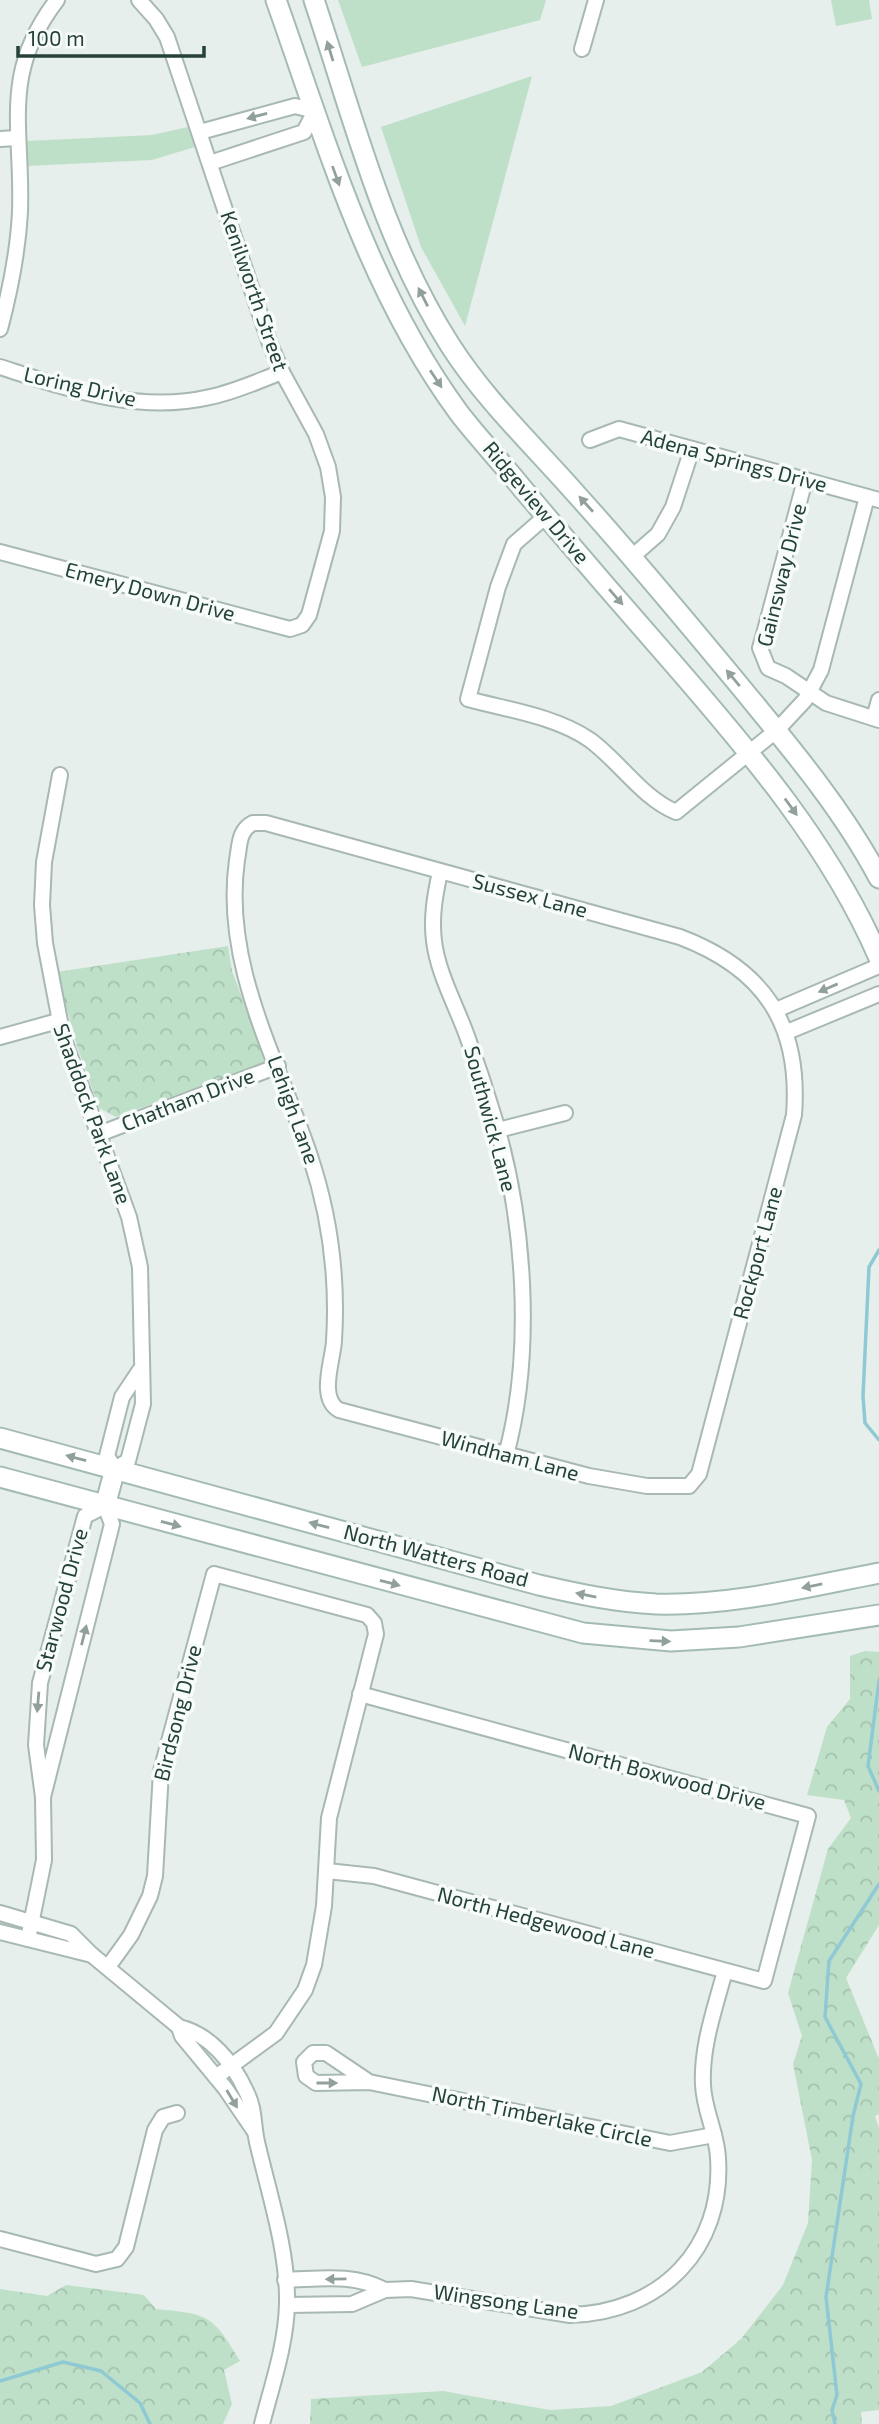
<svg xmlns="http://www.w3.org/2000/svg" width="879" height="2424" viewBox="0 0 879 2424" font-family="'Exo 2',sans-serif">
  <defs>
    <pattern id="forest-crowns" width="20" height="18" patternUnits="userSpaceOnUse" patternTransform="scale(1.75)"><rect width="20" height="18" fill="#bfe0c8"/><path d="M2 6a3 3 0 1 1 6 0M12 15a3 3 0 1 1 6 0" fill="none" stroke="#a4c1ad"/></pattern>
  </defs>
  <rect width="100%" height="100%" fill="#e6efeb"/>
  <!-- green -->
  <g fill="#bfe0c8">
    <path d="M338 0H546L540 20 362 67Z"/>
    <path d="M831 0H869L872 19 836 26Z"/>
    <path d="M532 76 465 326 421 247 381 127Z"/>
    <path d="M188 127 195 147 152 160 28 166 27 141 152 135Z"/>
  </g>
  <!-- forest -->
  <g fill="url(#forest-crowns)">
    <path d="M228 946 232 971 266 1062 116 1117 99 1108 76 1043 57 972Z"/>
    <path d="M865 1651 879 1652V1925L846 1978 879 2059V2114L875 2116 879 2128V2410L861 2412 862 2424H310L311 2399 443 2391 550 2410 611 2406 702 2372 741 2339 783 2285 808 2223 812 2160 793 2064 802 2036 788 1993 828 1849 851 1818 844 1800 807 1795 827 1727 850 1699V1656Z"/>
    <path d="M66 2285 144 2295 156 2309C209 2314 213 2315 240 2361L224 2370 232 2404 223 2424H0V2289L47 2296Z"/>
  </g>
  <g fill="none" stroke-linecap="round" stroke-linejoin="round">
    <!-- stream -->
    <g stroke="#8ec9d4" stroke-width="3.5">
      <path d="M879 1250 869 1267 863 1396 865 1423 879 1440"/>
      <path d="M879 1681 868 1766 879 1791"/>
      <path d="M0 2381 63 2362 101 2371 140 2403 150 2424"/>
      <path d="M835 2424 832 2410 837 2395 826 2297 853 2116 861 2084 825 2017 829 1961 879 1884"/>
    </g>
    <!-- street casing -->
    <g stroke="#a8b8b2" stroke-width="18">
      <g id="street">
        <path d="M582 49 596 0"/>
        <path d="M200 132 295 106 315 111 304 132 210 163"/>
        <path d="M0 139 17 138"/>
        <path d="M0 329C10 291 18 251 20 212 23 127 0 74 57 0"/>
        <path d="M0 367C69 389 138 414 210 397 235 392 258 381 282 372"/>
        <path d="M590 440 619 429 879 500"/>
        <path d="M805 480 764 634 760 648 768 668 786 676 826 703 879 720"/>
        <path d="M546 516 514 544 498 587 468 699C508 710 555 716 590 740 620 762 642 798 676 812L777 730 805 700 821 670 867 497"/>
        <path d="M0 552 290 629 302 625 309 615 332 531 333 497 328 467 316 434 282 372 270 344 167 37 156 19 139 0"/>
        <path d="M633 556 658 534 673 507 692 449"/>
        <path d="M874 718 879 700"/>
        <path d="M60 775 44 862 42 905 45 943 63 1037 129 1217 140 1267 143 1404 128 1461 115 1469 107 1456 122 1397 140 1370"/>
        <path d="M253 823H266L680 937C764 969 801 1024 794 1115L699 1474 689 1486H647L589 1476 339 1410C318 1398 333 1360 334 1341 338 1278 330 1216 310 1156 278 1060 222 965 237 860 240 845 238 831 253 823Z"/>
        <path d="M440 872C435 895 431 917 434 941 438 974 456 1005 467 1036 477 1063 486 1090 494 1117 525 1219 534 1352 506 1455"/>
        <path d="M776 1010 879 966"/>
        <path d="M787 1032 879 994"/>
        <path d="M0 1037 58 1021"/>
        <path d="M498 1130 565 1113"/>
        <path d="M99 1134 278 1066"/>
        <path d="M327 1871 374 1876 764 1981 808 1816 360 1694"/>
        <path d="M0 1913 71 1934 92 1955 179 2027C210 2034 233 2063 246 2091 255 2108 253 2124 257 2142 269 2194 288 2250 287 2304 286 2345 272 2385 262 2424"/>
        <path d="M0 1932 92 1955"/>
        <path d="M28 1939 44 1860 43 1797 36 1745 40 1683 85 1516 105 1506 112 1524 43 1797"/>
        <path d="M108 1967 131 1935 150 1896 155 1876 161 1771 214 1574 367 1615 374 1623 376 1634 329 1818 324 1906 314 1965 305 1990 276 2033 216 2077"/>
        <path d="M179 2027 182 2036 225 2088 255 2132"/>
        <path d="M369 2082 326 2053H313L304 2062 306 2076 316 2083 369 2082 670 2143 714 2135"/>
        <path d="M0 2239 96 2264 117 2259 126 2247 155 2130 163 2117 177 2113"/>
        <path d="M285 2280C321 2279 352 2273 385 2290"/>
        <path d="M287 2305 352 2304 385 2290 411 2289 570 2315C660 2313 724 2249 718 2158 717 2133 704 2111 703 2085 701 2047 715 2008 725 1971"/>
      </g>
    </g>
    <!-- secondary casing -->
    <g stroke="#a4bbb3" stroke-width="23">
      <g id="secondary">
        <path d="M276 0C327 144 368 289 459 413 479 439 502 463 522 488 572 547 622 605 672 662 751 753 831 847 879 958"/>
        <path d="M314 0C353 116 383 241 450 345 485 400 534 446 577 495 633 557 686 621 739 685 789 746 842 808 879 878"/>
        <path d="M0 1438 539 1585C578 1594 616 1602 656 1604 731 1606 806 1587 879 1573"/>
        <path d="M0 1477 583 1633 671 1641 739 1637 879 1615"/>
        <path d="M105 1506 115 1469"/>
      </g>
    </g>
    <!-- street -->
    <use href="#street" stroke="#fff" stroke-width="14"/>
    <!-- secondary -->
    <use href="#secondary" stroke="#fff" stroke-width="19"/>
  </g>
  <!-- one-way arrows -->
  <defs><path id="oneway-solid" d="M-6-.8H1V-3.2L6.5 0L1 3.2V.8H-6Z" transform="scale(1.75)"/></defs>
  <g fill="#92a09c">
    <use href="#oneway-solid" transform="translate(330 51) rotate(-107)"/>
    <use href="#oneway-solid" transform="translate(257 116) rotate(165)"/>
    <use href="#oneway-solid" transform="translate(336 176) rotate(70)"/>
    <use href="#oneway-solid" transform="translate(423 297) rotate(-117)"/>
    <use href="#oneway-solid" transform="translate(436 379) rotate(56)"/>
    <use href="#oneway-solid" transform="translate(586 504) rotate(-132)"/>
    <use href="#oneway-solid" transform="translate(616 597) rotate(49)"/>
    <use href="#oneway-solid" transform="translate(733 678) rotate(-130)"/>
    <use href="#oneway-solid" transform="translate(791 807) rotate(54)"/>
    <use href="#oneway-solid" transform="translate(828 988) rotate(157)"/>
    <use href="#oneway-solid" transform="translate(76 1458) rotate(-165)"/>
    <use href="#oneway-solid" transform="translate(171 1524) rotate(15)"/>
    <use href="#oneway-solid" transform="translate(319 1525) rotate(-165)"/>
    <use href="#oneway-solid" transform="translate(390 1583) rotate(15)"/>
    <use href="#oneway-solid" transform="translate(812 1586) rotate(169)"/>
    <use href="#oneway-solid" transform="translate(586 1595) rotate(-169)"/>
    <use href="#oneway-solid" transform="translate(84 1635) rotate(-76)"/>
    <use href="#oneway-solid" transform="translate(660 1641) rotate(2)"/>
    <use href="#oneway-solid" transform="translate(38 1702) rotate(95)"/>
    <use href="#oneway-solid" transform="translate(327 2083)"/>
    <use href="#oneway-solid" transform="translate(232 2099) rotate(59)"/>
    <use href="#oneway-solid" transform="translate(336 2279) rotate(179)"/>
  </g>
  <g text-anchor="middle" stroke-width="7" stroke-linejoin="round" paint-order="stroke">
    <!-- street labels -->
    <g font-size="21" fill="#24423a" stroke="#f7fbf9">
      <text transform="translate(254 291) rotate(71)" y="7">Kenilworth Street</text>
      <text transform="translate(80 387) rotate(13)" y="7">Loring Drive</text>
      <text transform="translate(734 461) rotate(15)" y="7">Adena Springs Drive</text>
      <text transform="translate(536 503) rotate(50)" y="7">Ridgeview Drive</text>
      <text transform="translate(782 575) rotate(-76)" y="7">Gainsway Drive</text>
      <text transform="translate(150 592) rotate(15)" y="7">Emery Down Drive</text>
      <text transform="translate(530 896) rotate(15)" y="7">Sussex Lane</text>
      <text transform="translate(188 1100) rotate(-21)" y="7">Chatham Drive</text>
      <text transform="translate(293 1110) rotate(70)" y="7">Lehigh Lane</text>
      <text transform="translate(92 1114) rotate(70)" y="7">Shaddock Park Lane</text>
      <text transform="translate(490 1119) rotate(75)" y="7">Southwick Lane</text>
      <text transform="translate(758 1253) rotate(-75)" y="7">Rockport Lane</text>
      <text transform="translate(510 1456) rotate(15)" y="7">Windham Lane</text>
      <text transform="translate(436 1556) rotate(15)" y="7">North Watters Road</text>
      <text transform="translate(62 1600) rotate(-75)" y="7">Starwood Drive</text>
      <text transform="translate(178 1713) rotate(-76)" y="7">Birdsong Drive</text>
      <text transform="translate(667 1777) rotate(15)" y="7">North Boxwood Drive</text>
      <text transform="translate(546 1923) rotate(15)" y="7">North Hedgewood Lane</text>
      <text transform="translate(542 2117) rotate(12)" y="7">North Timberlake Circle</text>
      <text transform="translate(506 2302) rotate(8)" y="7">Wingsong Lane</text>
    </g>
  </g>
  <!-- scale -->
  <path d="M18 46v10h186v-10" fill="none" stroke="#24423a" stroke-width="3.5"/>
  <text x="28" y="46" font-size="21" fill="#24423a" stroke="#f7fbf9" stroke-width="5" paint-order="stroke">100 m</text>
</svg>
